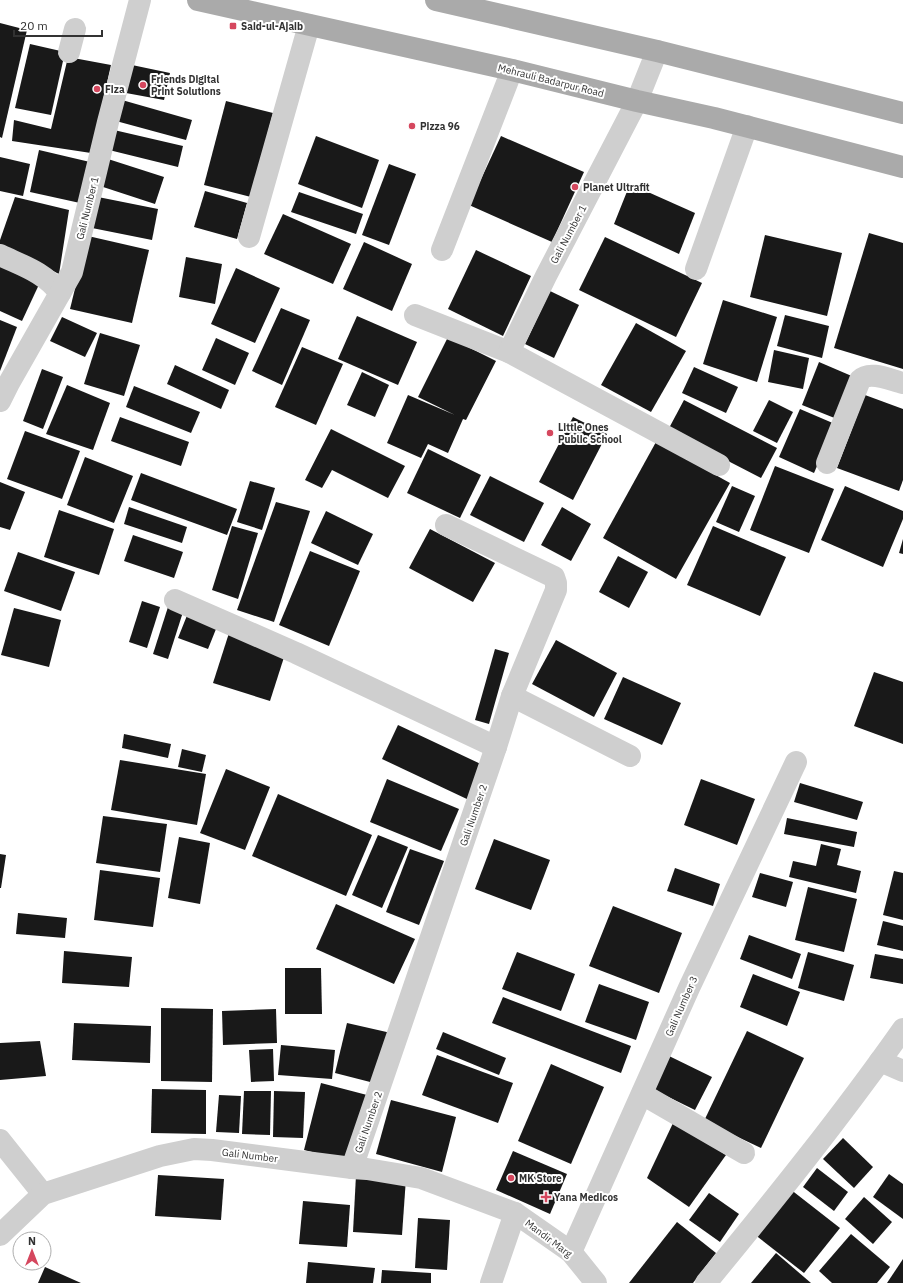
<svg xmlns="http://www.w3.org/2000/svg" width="903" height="1283" viewBox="0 0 903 1283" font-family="'IBM Plex Sans',sans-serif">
  <rect width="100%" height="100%" fill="#fff"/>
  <!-- building -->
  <g fill="#191919">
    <path d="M0 23 27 30 2 138 0 137Z"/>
    <path d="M30 44 65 52 51 115 15 108Z"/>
    <path d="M68 57 111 65 91 153 12 141 14 120 51 129Z"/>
    <path d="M132 65 170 73 164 100 126 93Z"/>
    <path d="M122 100 192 120 186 140 116 121Z"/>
    <path d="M226 101 273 113 251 197 204 185Z"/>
    <path d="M114 130 183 146 178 167 109 150Z"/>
    <path d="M316 136 379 160 362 208 298 184Z"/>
    <path d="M501 136 584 172 552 242 469 205Z"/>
    <path d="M39 150 90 162 80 203 30 192Z"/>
    <path d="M0 157 30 164 23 196 0 191Z"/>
    <path d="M108 159 164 177 155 204 100 186Z"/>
    <path d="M389 164 416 174 389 245 362 235Z"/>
    <path d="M630 184 695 213 679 254 614 224Z"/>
    <path d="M205 191 247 203 237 239 194 227Z"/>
    <path d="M299 192 363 214 356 234 291 212Z"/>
    <path d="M15 197 69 210 59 274 0 244V240Z"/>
    <path d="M98 197 158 209 152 240 92 228Z"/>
    <path d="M283 214 351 244 333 284 264 254Z"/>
    <path d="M869 233 903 243V369L834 348Z"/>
    <path d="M765 235 842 253 827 316 750 297Z"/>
    <path d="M88 236 149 250 132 323 70 309Z"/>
    <path d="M605 237 702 283 676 337 579 290Z"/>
    <path d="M364 242 412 264 392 311 343 289Z"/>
    <path d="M476 250 531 276 503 336 448 309Z"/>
    <path d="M186 257 222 264 215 304 179 297Z"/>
    <path d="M0 259 42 278 22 321 0 311Z"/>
    <path d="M236 268 280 288 255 343 211 324Z"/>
    <path d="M550 291 579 305 554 358 525 344Z"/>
    <path d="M723 300 777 317 757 382 703 364Z"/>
    <path d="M281 308 310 320 282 385 252 371Z"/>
    <path d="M785 315 829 326 822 358 777 346Z"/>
    <path d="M357 316 417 342 398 385 338 359Z"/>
    <path d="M62 317 97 333 85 357 50 341Z"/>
    <path d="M0 320 17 327 0 371Z"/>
    <path d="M636 323 686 351 651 412 601 385Z"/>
    <path d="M100 333 140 345 124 396 84 384Z"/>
    <path d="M448 337 496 361 466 420 463 419 448 453 428 444 421 458 387 443 408 395 455 415 418 397Z"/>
    <path d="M216 338 249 353 235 385 202 370Z"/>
    <path d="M302 347 343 364 316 425 275 407Z"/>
    <path d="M774 350 809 358 803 389 768 382Z"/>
    <path d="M819 362 854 377 837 419 802 405Z"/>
    <path d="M175 365 229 390 221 409 167 384Z"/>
    <path d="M694 367 738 387 726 413 682 393Z"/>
    <path d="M42 369 63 377 43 429 23 421Z"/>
    <path d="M362 372 389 385 375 417 347 405Z"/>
    <path d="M67 385 110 403 93 450 46 434Z"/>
    <path d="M134 386 200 412 191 433 126 407Z"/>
    <path d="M865 395 903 409V480L899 491 837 468Z"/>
    <path d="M684 400 777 448 761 478 668 430Z"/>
    <path d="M769 400 793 412 777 443 753 431Z"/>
    <path d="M800 409 835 424 814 473 779 457Z"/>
    <path d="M120 417 189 442 181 466 111 441Z"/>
    <path d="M573 417 607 434 573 500 539 482Z"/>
    <path d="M331 429 405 466 388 498 332 470 322 488 305 480Z"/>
    <path d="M25 431 80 451 62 499 7 479Z"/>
    <path d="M656 442 730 483 676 579 603 538Z"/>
    <path d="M428 449 481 475 460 518 407 493Z"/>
    <path d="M85 457 133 476 114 523 67 505Z"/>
    <path d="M775 466 834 489 809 553 750 530Z"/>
    <path d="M141 473 237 509 227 535 131 500Z"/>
    <path d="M490 476 544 503 524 542 470 515Z"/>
    <path d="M250 481 275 488 262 530 237 522Z"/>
    <path d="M0 482 25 492 10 530 0 527Z"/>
    <path d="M732 486 755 496 739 532 716 522Z"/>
    <path d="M845 486 903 511V519L883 567 821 540Z"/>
    <path d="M276 502 310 511 274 622 237 610Z"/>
    <path d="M129 507 187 527 182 543 124 524Z"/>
    <path d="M562 507 591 524 571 561 541 545Z"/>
    <path d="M59 510 114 529 99 575 44 557Z"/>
    <path d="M326 511 373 534 358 565 311 543Z"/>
    <path d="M232 526 258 533 238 599 212 590Z"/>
    <path d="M713 526 786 557 760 616 687 585Z"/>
    <path d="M430 529 495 563 473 602 409 568Z"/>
    <path d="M133 535 183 552 174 578 124 561Z"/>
    <path d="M903 539V554L899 553Z"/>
    <path d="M310 551 360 571 329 646 279 625Z"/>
    <path d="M18 552 75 572 61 611 4 591Z"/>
    <path d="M618 556 648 572 629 608 599 592Z"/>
    <path d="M142 601 160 607 147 648 129 642Z"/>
    <path d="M168 607 183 612 168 659 153 654Z"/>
    <path d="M14 608 61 620 49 667 1 655Z"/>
    <path d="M188 613 218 624 208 649 178 638Z"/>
    <path d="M229 633 286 651 270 701 213 683Z"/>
    <path d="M556 640 617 673 594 717 532 684Z"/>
    <path d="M495 649 509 653 489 724 475 720Z"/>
    <path d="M874 672 903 682V744L854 726Z"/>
    <path d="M623 677 681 703 662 745 604 719Z"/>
    <path d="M398 725 485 766 469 800 382 759Z"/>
    <path d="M124 734 171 744 168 758 122 748Z"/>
    <path d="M182 749 206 755 202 772 178 767Z"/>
    <path d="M120 760 206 774 197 825 111 810Z"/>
    <path d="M226 769 270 787 245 850 200 833Z"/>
    <path d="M387 779 459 809 441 851 370 822Z"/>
    <path d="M701 779 755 799 737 845 684 825Z"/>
    <path d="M800 783 863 802 857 820 794 802Z"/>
    <path d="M278 794 372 835 346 896 252 856Z"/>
    <path d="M103 816 167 824 160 872 96 863Z"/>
    <path d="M787 818 857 832 854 847 784 834Z"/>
    <path d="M378 835 408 847 382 908 352 895Z"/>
    <path d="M179 837 210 843 200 904 168 898Z"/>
    <path d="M494 839 550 860 531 910 475 889Z"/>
    <path d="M821 844 841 849 837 865 861 871 856 893 789 877 793 861 816 866Z"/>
    <path d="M410 849 444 861 419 925 386 912Z"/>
    <path d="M0 854 6 855 1 888H0Z"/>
    <path d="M675 868 720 884 713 906 667 891Z"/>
    <path d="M100 870 160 878 153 927 94 920Z"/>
    <path d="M894 871 903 873V920L883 915Z"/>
    <path d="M760 873 793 882 786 907 752 897Z"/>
    <path d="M808 887 857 899 844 952 795 940Z"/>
    <path d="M336 904 415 939 394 984 316 949Z"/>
    <path d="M613 906 682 933 659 993 589 966Z"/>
    <path d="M18 913 67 918 65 938 16 934Z"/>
    <path d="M883 921 903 926V951L877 945Z"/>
    <path d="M749 935 801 954 792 979 740 959Z"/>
    <path d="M64 951 132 957 129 987 62 983Z"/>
    <path d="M517 952 575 974 561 1011 502 989Z"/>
    <path d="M808 952 854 965 844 1001 798 988Z"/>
    <path d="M875 954 903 959V984L870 978Z"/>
    <path d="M285 968H321L322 1014H285Z"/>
    <path d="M753 974 800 992 787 1026 740 1007Z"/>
    <path d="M599 984 649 1002 636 1040 585 1022Z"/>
    <path d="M503 997 631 1046 621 1073 492 1023Z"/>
    <path d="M161 1008 213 1009 212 1082 161 1081Z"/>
    <path d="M276 1009 277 1043 223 1045 222 1011Z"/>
    <path d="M74 1023 151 1026 150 1063 72 1060Z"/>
    <path d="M347 1023 391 1033 378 1084 335 1073Z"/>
    <path d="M747 1031 804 1058 761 1148 704 1121Z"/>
    <path d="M443 1032 506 1058 499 1075 436 1049Z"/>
    <path d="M40 1041 46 1076 0 1080V1043Z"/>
    <path d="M281 1045 335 1050 332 1079 278 1075Z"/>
    <path d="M273 1049 274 1081 251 1082 249 1050Z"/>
    <path d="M437 1055 513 1083 498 1123 422 1095Z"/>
    <path d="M667 1055 712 1077 695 1110 650 1088Z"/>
    <path d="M551 1064 604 1087 571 1164 518 1141Z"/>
    <path d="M321 1083 367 1095 349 1161 304 1150Z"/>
    <path d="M152 1089 206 1090V1134L151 1133Z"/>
    <path d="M244 1091H271L270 1135 242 1134Z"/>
    <path d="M274 1091 305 1092 303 1138 273 1137Z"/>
    <path d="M219 1095 241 1096 239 1133 216 1132Z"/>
    <path d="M391 1100 456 1117 442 1172 376 1154Z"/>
    <path d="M674 1121 726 1155 689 1207 647 1178Z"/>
    <path d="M843 1138 873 1167 854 1188 823 1159Z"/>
    <path d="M513 1151 567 1174 550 1214 496 1190Z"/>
    <path d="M817 1168 848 1192 834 1211 803 1187Z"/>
    <path d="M889 1174 903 1184V1219L873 1197Z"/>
    <path d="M158 1175 224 1179 221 1220 155 1216Z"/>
    <path d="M356 1175 406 1178 402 1235 353 1232Z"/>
    <path d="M790 1189 840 1228 804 1273 754 1234Z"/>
    <path d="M709 1193 739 1214 720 1242 689 1220Z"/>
    <path d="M864 1197 892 1222 873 1244 845 1219Z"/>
    <path d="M303 1201 350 1205 347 1247 299 1244Z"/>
    <path d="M418 1218 450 1220 447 1270 415 1268Z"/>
    <path d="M677 1222 716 1253 693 1283H629Z"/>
    <path d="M851 1234 890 1267 877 1283H832L819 1271Z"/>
    <path d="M776 1253 811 1283H751Z"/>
    <path d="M903 1259V1283H887Z"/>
    <path d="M308 1262 375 1268 373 1283H306Z"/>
    <path d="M45 1267 81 1283H38Z"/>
    <path d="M382 1270 431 1273V1283H381Z"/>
  </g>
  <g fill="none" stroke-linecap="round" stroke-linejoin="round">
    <!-- minor -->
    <g stroke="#cfcfcf" stroke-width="22">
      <path d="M69 52 75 29"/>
      <path d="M249 237 309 25"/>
      <path d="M442 250 512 70"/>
      <path d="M0 255C23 266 44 272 60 293"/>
      <path d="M696 269 747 126"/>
      <path d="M415 315 509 352 719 465"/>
      <path d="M509 352 546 276 637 101 657 51"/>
      <path d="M0 401 9 383 72 272 108 122 140 0"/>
      <path d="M827 463 860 380C870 370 890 380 903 383"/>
      <path d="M175 600 296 653 496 747"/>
      <path d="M512 696 630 756"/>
      <path d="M880 1061 903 1071"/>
      <path d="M642 1094 744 1153"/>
      <path d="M0 1140 43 1194"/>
      <path d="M352 1168 496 747 512 696 556 590V583L554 577 446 525"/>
      <path d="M0 1235 43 1194 160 1156 194 1149 212 1150 352 1168 367 1169 421 1178 515 1213 571 1252 596 1283"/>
      <path d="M571 1252 689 988 796 762"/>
      <path d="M491 1283 515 1213"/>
      <path d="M706 1283C774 1200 841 1117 903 1029"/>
    </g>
    <!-- major -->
    <g stroke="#aaa" stroke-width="22">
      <path d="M198 0 512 70 637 101 714 118 903 167"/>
      <path d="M436 0 657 51 903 113"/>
    </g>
  </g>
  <!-- markers -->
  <g fill="#d5475e" stroke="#fff" stroke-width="1.5">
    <rect x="229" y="22" width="8" height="8" rx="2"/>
    <circle cx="143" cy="85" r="4"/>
    <circle cx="97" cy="89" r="4"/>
    <circle cx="412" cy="126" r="4"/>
    <circle cx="575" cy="187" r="4"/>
    <circle cx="550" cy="433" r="4"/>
    <circle cx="511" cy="1178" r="4"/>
    <path d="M544 1191h4v4h4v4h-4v4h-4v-4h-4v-4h4z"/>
  </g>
  <g text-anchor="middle" stroke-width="4" stroke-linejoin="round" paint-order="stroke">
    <!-- poi labels -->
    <g font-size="10" font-weight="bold" fill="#323232" stroke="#fff" text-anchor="start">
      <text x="241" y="30">Said-ul-Ajaib</text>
      <text x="151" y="83">Friends Digital<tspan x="151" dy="12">Print Solutions</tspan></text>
      <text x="105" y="93">Fiza</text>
      <text x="420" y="130">Pizza 96</text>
      <text x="583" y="191">Planet Ultrafit</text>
      <text x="558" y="431">Little Ones<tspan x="558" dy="12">Public School</tspan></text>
      <text x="519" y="1182">MK Store</text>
      <text x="554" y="1201">Yana Medicos</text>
    </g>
    <!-- street labels -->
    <g font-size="10" fill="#323232" stroke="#fff">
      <text transform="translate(551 80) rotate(14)" y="4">Mehrauli Badarpur Road</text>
      <text transform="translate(87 208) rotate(-76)" y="4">Gali Number 1</text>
      <text transform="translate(568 234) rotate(-62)" y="4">Gali Number 1</text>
      <text transform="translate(473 815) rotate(-71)" y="4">Gali Number 2</text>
      <text transform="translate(681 1006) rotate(-66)" y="4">Gali Number 3</text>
      <text transform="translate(368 1122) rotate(-71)" y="4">Gali Number 2</text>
      <text transform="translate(250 1155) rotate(7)" y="4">Gali Number</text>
      <text transform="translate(549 1238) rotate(37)" y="4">Mandir Marg</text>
    </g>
  </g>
  <!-- north arrow -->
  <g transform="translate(32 1251)"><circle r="19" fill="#ffffff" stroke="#adadad"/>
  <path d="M0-3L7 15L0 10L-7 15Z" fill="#d5475e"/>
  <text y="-6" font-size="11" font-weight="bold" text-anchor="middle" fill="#323232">N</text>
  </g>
  <!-- scale -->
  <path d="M14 30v6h88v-6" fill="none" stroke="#323232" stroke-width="2"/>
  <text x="20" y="30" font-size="12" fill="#323232" stroke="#ffffff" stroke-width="3" paint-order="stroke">20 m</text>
</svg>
